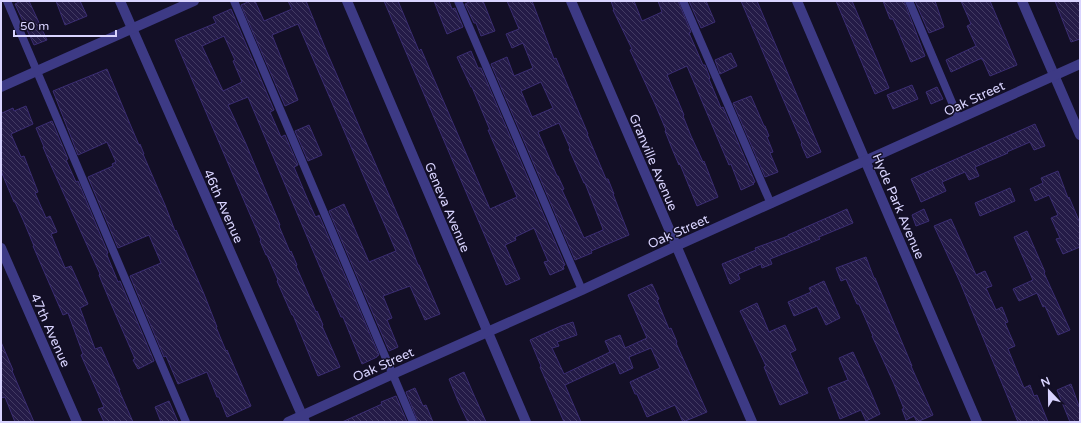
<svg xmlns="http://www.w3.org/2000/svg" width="1081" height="423" viewBox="0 0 1081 423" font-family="'Varela Round',sans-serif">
  <defs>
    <pattern id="building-back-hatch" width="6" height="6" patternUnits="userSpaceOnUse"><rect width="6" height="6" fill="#241b47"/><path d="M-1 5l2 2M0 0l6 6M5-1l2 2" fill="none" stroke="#433b63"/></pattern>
  </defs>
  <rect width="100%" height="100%" fill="#130f26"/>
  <!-- building -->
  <g fill="url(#building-back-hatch)" stroke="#3b2d73" fill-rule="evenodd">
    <path d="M21 1H29L47 40 34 45 15 4Z"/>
    <path d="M56 1H80L87 16 65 25Z"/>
    <path d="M250 1H255L264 21 292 9 288 1H306L326 50 408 239 418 265H419L440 314 425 320 410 286 383 296 392 318 387 320 398 347 389 351 329 211 344 204 369 262 396 251 298 24 272 35 298 100 285 106 241 5Z"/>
    <path d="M384 1H398L419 51 421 49 490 209 517 197 488 130H490L472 87H471L457 57 471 51 478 68H481L565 265 563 266 564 269 550 275 544 262 548 261 534 228 515 237 516 240 505 245 520 279 506 285Z"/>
    <path d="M434 1H449L452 9 455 8 463 27 447 34Z"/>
    <path d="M471 1H483L495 31 481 36 476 23H474L465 4Z"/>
    <path d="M507 1H532L554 59 556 58 588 134H587L606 179H608L614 194H613L629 235 591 251 592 253 575 260 491 64 507 57 514 76 533 68 523 43 512 48 506 34 519 29ZM541 82 553 108 532 117 521 91ZM559 123 570 148 569 149 584 183H585L603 229V230L584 238 562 190 564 189 558 176H557L538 132Z"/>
    <path d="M611 1H634L642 21 662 12 658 1H678L691 32 689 33 703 65H705L710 78 709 79 721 108 723 107 755 182 753 183 754 184 741 190 731 164 729 165 687 66 667 75 684 115 683 116 691 136 703 162 704 161 718 197 697 206 680 164 679 165 673 151 665 131 666 130 655 104 630 50 632 49 613 10H614Z"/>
    <path d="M689 1H706L715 22 701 28Z"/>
    <path d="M741 1H757L821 152 807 158 801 144 802 143Z"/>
    <path d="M836 1H852L889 88 875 94Z"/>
    <path d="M883 1H904L925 56 911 62 899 33 893 19H890Z"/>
    <path d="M915 1H935L944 27 929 33Z"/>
    <path d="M961 1H990L1017 65 990 76 983 60H982V58L951 72 946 60 976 46 967 26 971 24Z"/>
    <path d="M1055 1H1080V39L1071 42Z"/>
    <path d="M231 9 274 110 270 112 281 137 285 135 298 165 294 167 307 198 315 216 316 217 319 215 379 355 377 356V357L362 364 343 317H341L248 97 228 105 246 144 280 225 279 226 290 252 291 251 297 265 296 266 316 312 317 311 323 325 322 326 340 367 318 376 293 315H292L277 281 278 280 267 255H266L260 241 261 240 175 40 216 23 213 17ZM224 36 235 60 233 61 242 82 223 91 202 46Z"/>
    <path d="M731 53 737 66 720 74 715 60Z"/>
    <path d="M107 69 130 124 139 145 140 144 144 154H143L165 205 175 231 176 230 204 294 217 327H216L226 351 227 350 251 406 227 417 219 397H217L207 372 178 384 166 356 164 357 130 276 161 263 149 235 118 248 88 177 113 166 112 164 116 162 107 142 78 155 53 91Z"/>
    <path d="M912 85 918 99 893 109 887 95Z"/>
    <path d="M937 87 943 99 931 104 926 92Z"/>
    <path d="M751 96 764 126H765L769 136 767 137 773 152 770 153 778 172 765 177 733 103Z"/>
    <path d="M26 106 33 124 11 134 21 157 24 156 38 192 35 193 46 218 50 216 57 232 51 234 65 268 71 266 88 304 80 308 95 349 101 347 120 390H119L133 422H104L98 409 104 407 81 355 83 354 68 313 63 315 33 246H34L24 222 15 202H14L1 171V112L2 113 13 108 14 111Z"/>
    <path d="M52 121 68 159 66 160 76 182 78 181 108 253H107V255L118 282 120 281 154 361 138 369 133 360 135 359 109 299 99 275 100 274 49 161 43 147H44L36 128Z"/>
    <path d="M1035 124 1045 146 1034 150 1030 142 1007 152 1008 153 975 167 979 176 969 180 965 172 942 182 946 191 921 202 911 179Z"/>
    <path d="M309 125 322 155 308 161 295 131Z"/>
    <path d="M1058 171 1068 198 1069 197 1080 223V247L1063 254 1056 239 1060 238 1051 218 1058 215 1049 195 1035 201 1030 189 1043 183 1041 178Z"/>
    <path d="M1010 188 1015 201 980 216 975 203Z"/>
    <path d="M847 209 853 223 819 237 820 239 798 248 770 259 772 264 762 268 761 264 738 274 740 279 730 284 722 264 756 250 755 248 788 236V235Z"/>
    <path d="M924 209 929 221 916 226 912 215Z"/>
    <path d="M951 219 976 275 985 271 992 286 986 288 996 310 1002 307 1008 322 1005 323 1015 346 1008 349 1024 388 1030 385 1034 396 1037 395 1048 422H1018L960 282 934 226Z"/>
    <path d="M1027 231 1045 272 1044 273 1070 330 1058 335 1045 306 1043 307 1037 293 1019 301 1013 289 1033 280 1014 237Z"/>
    <path d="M866 257 874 278H875L912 366H911L933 415 917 422 914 416 906 420 902 409H904L894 384 879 351 872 336H873L859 304H857L846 279 841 281 836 268Z"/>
    <path d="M824 281 840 318 826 325 817 306 794 316 788 302 811 292 809 288Z"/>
    <path d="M652 284 659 299 657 300 669 329 671 328 677 342 676 343 707 412 683 422 675 405 647 417 637 394H635L630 382 660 368 651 348 629 357 633 368 620 374 615 362 565 385 581 422H564L540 367 541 366 530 340 561 326 573 322 577 335 557 342 559 346 552 348 564 374 610 352 605 341 620 335 625 348 647 338 628 295Z"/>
    <path d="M757 303 769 332 785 325 796 350 790 353 808 393 780 405 764 367 766 366 740 311Z"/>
    <path d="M1 342 13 370 12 371 34 422H15L5 397 1 398Z"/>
    <path d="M853 352 870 390 880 414 866 421 861 410 840 419 828 388 848 380 839 358Z"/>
    <path d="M464 372 473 393 486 422H468L458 401 449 379Z"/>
    <path d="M1071 384 1080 409V422H1070L1057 390Z"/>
    <path d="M415 388 423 406 426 405 433 422H418L406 392Z"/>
    <path d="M396 396 407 422H342L382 404 381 402Z"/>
    <path d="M169 401 178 422H161L155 407Z"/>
  </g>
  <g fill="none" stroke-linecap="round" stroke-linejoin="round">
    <!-- lane -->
    <g stroke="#3d3a85" stroke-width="8">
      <path d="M7 1 186 422"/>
      <path d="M234 1 413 422"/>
      <path d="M458 1 582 290"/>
      <path d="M683 1 771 204"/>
      <path d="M909 1 959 119"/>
    </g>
    <!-- street -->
    <g stroke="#3d3a85" stroke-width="10">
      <path d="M120 1 305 422"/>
      <path d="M347 1 526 422"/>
      <path d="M571 1 752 422"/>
      <path d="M797 1 977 422"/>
      <path d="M1022 1 1080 135"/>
      <path d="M1 87 194 1"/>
      <path d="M1 248 77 422"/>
      <path d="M288 422 393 374 582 290 676 246 1080 64"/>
    </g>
  </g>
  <g text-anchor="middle" stroke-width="3" stroke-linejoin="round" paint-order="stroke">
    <!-- street labels -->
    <g font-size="13" fill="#d9d4ff" stroke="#130f26">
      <text transform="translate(974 98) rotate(-25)" y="5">Oak Street</text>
      <text transform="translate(654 162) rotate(67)" y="5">Granville Avenue</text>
      <text transform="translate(224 206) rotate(66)" y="5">46th Avenue</text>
      <text transform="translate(899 206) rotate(67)" y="5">Hyde Park Avenue</text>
      <text transform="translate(448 207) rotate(67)" y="5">Geneva Avenue</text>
      <text transform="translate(678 231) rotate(-24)" y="5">Oak Street</text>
      <text transform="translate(51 330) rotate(66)" y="5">47th Avenue</text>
      <text transform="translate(383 364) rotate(-24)" y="5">Oak Street</text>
    </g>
  </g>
  <!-- border -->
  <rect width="1081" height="423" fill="none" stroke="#d9d4ff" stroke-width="4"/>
  <!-- north arrow -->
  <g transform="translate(1049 391) rotate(338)" stroke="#130f26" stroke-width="3" paint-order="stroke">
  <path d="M0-3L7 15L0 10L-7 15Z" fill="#d9d4ff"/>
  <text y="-6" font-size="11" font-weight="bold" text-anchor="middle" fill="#d9d4ff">N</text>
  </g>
  <!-- scale -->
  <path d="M14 30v6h102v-6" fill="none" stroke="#d9d4ff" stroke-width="2"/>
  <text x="20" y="30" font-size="12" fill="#d9d4ff" stroke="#130f26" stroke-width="3" paint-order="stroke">50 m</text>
</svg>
